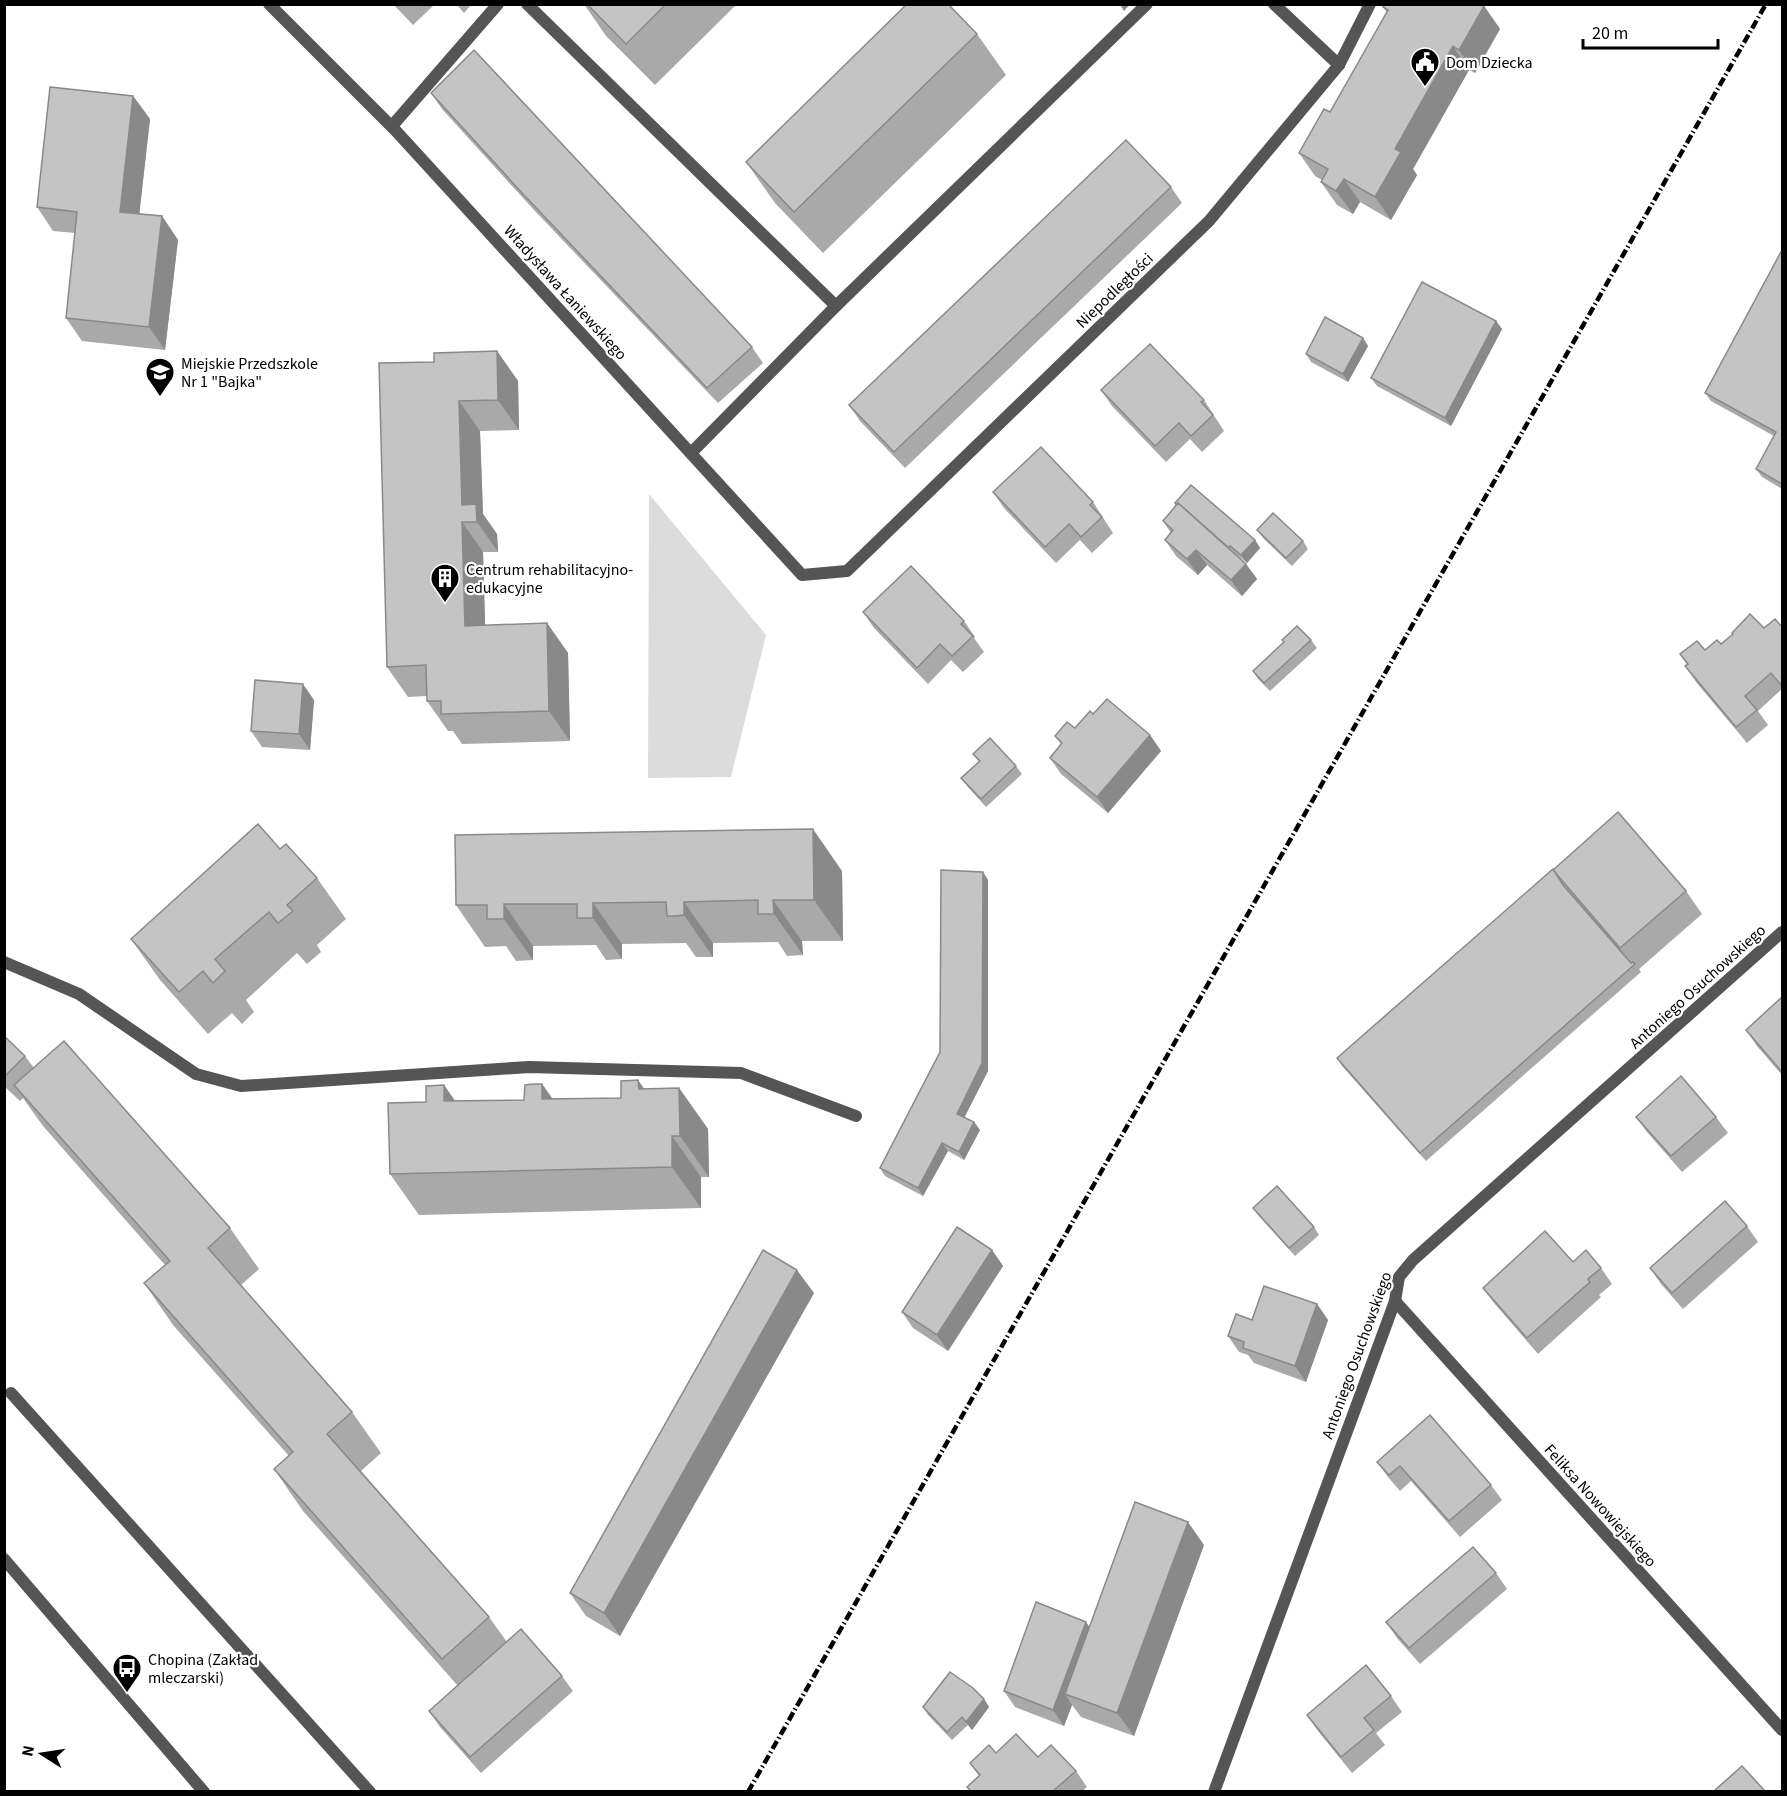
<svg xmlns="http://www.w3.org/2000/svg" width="1787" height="1796" viewBox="0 0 1787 1796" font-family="'Source Sans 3',sans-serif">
  <rect width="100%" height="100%" fill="#fff"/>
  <!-- green -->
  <path fill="#dcdcdc" d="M649 494 766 635 731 777 648 778Z"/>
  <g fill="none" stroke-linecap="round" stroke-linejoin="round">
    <!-- lane -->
    <g stroke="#555" stroke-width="12">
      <path d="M527 4 836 306"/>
      <path d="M392 126 498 4"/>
      <path d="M691 453 836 306 1147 4"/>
      <path d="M11 1393 370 1792"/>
    </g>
    <!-- street -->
    <g stroke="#555" stroke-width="12">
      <path d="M269 4 396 131 802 575 847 571 1209 221 1339 65 1370 4"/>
      <path d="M1274 4 1339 65"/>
      <path d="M4 962 79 994 196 1074 241 1086 529 1067 741 1073 856 1116"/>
      <path d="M1395 1301 1782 1730"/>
      <path d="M4 1559 204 1792"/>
      <path d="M1214 1792 1395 1301 1399 1277 1413 1260 1782 932"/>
    </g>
    <!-- rail -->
    <path stroke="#000" stroke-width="4.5" stroke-dasharray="9 3 1.5 3" stroke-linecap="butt" d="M748 1792 1766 4"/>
  </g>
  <!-- wall -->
  <g fill="#a9a9a9">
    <path d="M393 4H435L413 25Z"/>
    <path d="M456 4H472L464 13Z"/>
    <path d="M584 4H737L655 85 606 36Z"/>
    <path d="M1484 6 1500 29 1475 73 1469 70 1413 169 1417 175 1391 220 1360 202 1353 214 1337 205 1321 182 1322 180 1315 176 1299 153 1330 112 1387 13 1383 7Z"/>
    <path d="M977 34 1006 75 823 253 775 203 746 162Z"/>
    <path d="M431 93 752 347 763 363 718 403 534 210 442 109Z"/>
    <path d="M133 96 150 119 139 214 162 216 178 240 165 350 82 341 66 318 75 233 53 231 37 207Z"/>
    <path d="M1171 187 1182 203 905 468 860 421 849 405Z"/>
    <path d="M1782 250V489L1762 477 1756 469 1774 436 1711 401 1705 393Z"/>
    <path d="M1496 321 1502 329 1451 426 1377 386 1371 378Z"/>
    <path d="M1363 338 1368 346 1348 382 1311 362 1306 354Z"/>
    <path d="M497 351 518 381 519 430 480 431 483 514 497 534 498 552H483L485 625 547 623 568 653 570 741 462 744 453 731H448L427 701V696L408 697 387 667 434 362Z"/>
    <path d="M1101 390 1204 400 1224 431 1202 452 1190 439 1166 462 1112 406Z"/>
    <path d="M993 492 1093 502 1113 533 1092 553 1080 540 1056 563 1004 508Z"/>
    <path d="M1175 503 1255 540 1260 548 1247 563 1236 554 1246 564 1257 579 1242 596 1207 565 1198 575 1176 556 1165 540 1171 533 1163 521 1176 506Z"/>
    <path d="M1257 530 1303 541 1308 549 1292 566 1263 538Z"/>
    <path d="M863 612 964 621 975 637 974 638 984 652 963 672 951 660 928 684 874 628Z"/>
    <path d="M1782 627V690V689L1758 711 1768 725 1747 743 1696 682 1685 666 1687 665 1680 654 1705 650 1764 628Z"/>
    <path d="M1311 640 1317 648 1270 691 1258 679 1253 671Z"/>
    <path d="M314 700 310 750 262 747 251 731Z"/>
    <path d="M1093 714 1150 735 1161 751 1108 813 1061 774 1050 758 1061 744 1055 736 1075 728Z"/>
    <path d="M973 754 1016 766 1022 774 986 807 967 786 961 778 979 762Z"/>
    <path d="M280 849 317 878 346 919 317 945 321 952 307 964 297 953 246 1000 254 1012 242 1024 232 1013 208 1034 160 980 131 939Z"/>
    <path d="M1553 870 1686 891 1702 914 1639 969 1641 972 1426 1161 1342 1066 1337 1058Z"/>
    <path d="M842 871 843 941H802L803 955 787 956 778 942 713 943V957H696L686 943 622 944V959L606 960 596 945 533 946V960L516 961 506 946 485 947 456 905Z"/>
    <path d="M983 872 988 880V1071L964 1118 974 1122 980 1130 964 1160 948 1151 923 1196 885 1176 880 1168 940 1052Z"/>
    <path d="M1782 997V1075L1757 1046 1746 1030Z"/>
    <path d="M4 1036 25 1056 34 1068 230 1228 259 1269 241 1285 352 1412 381 1453 361 1471 489 1617 507 1642 562 1676 573 1691 481 1773 440 1727 429 1711 458 1686 303 1511 274 1469 289 1456 173 1325 144 1283 165 1265 43 1126 23 1098 20 1101 4 1086Z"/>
    <path d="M638 1080 644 1089 679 1088 708 1129 709 1177H701V1208L419 1215 390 1174 426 1102 444 1085 455 1101 524 1100 542 1084 553 1099 621 1098Z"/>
    <path d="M1636 1117H1716L1728 1133 1682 1172 1647 1132Z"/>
    <path d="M1253 1208 1314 1227 1319 1235 1295 1256 1259 1216Z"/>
    <path d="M1747 1226 1758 1242 1683 1309 1661 1284 1650 1268Z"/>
    <path d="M992 1250 1003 1266 948 1351 913 1328 902 1312Z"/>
    <path d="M1573 1262 1601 1268 1612 1284 1599 1295 1601 1297 1538 1354 1494 1303 1483 1288Z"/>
    <path d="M814 1293 620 1636 586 1616 570 1593Z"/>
    <path d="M1317 1304 1328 1320 1306 1382 1254 1363 1248 1355 1239 1352 1228 1336 1252 1320Z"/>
    <path d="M1377 1462 1491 1485 1502 1500 1460 1537 1411 1481 1400 1491 1388 1477Z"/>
    <path d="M1204 1545 1134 1736 1081 1717 1072 1705 1064 1726 1015 1707 1004 1691 1089 1627Z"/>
    <path d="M1496 1573 1507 1589 1420 1664 1397 1638 1386 1622Z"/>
    <path d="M1391 1696 1402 1712 1376 1733 1385 1745 1352 1773 1318 1731 1307 1715Z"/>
    <path d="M984 1699 989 1707 972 1730 968 1725 952 1740 928 1715 923 1707Z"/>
    <path d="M996 1753 1038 1757 1076 1771 1087 1787 1082 1791H970L967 1787 979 1776 970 1763Z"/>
  </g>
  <!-- shaded-wall -->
  <g fill="#898989">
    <path d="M1120 4H1130L1124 11Z"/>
    <path d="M1484 6 1500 29 1475 73 1459 50Z"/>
    <path d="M1453 46 1469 70 1413 169 1417 175 1391 220 1375 197 1395 149Z"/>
    <path d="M133 96 150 119 137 235 120 212Z"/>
    <path d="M1344 179 1360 202 1353 214 1336 191Z"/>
    <path d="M162 216 178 240 165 350 149 327Z"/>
    <path d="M1496 321 1502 329 1451 426 1445 418Z"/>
    <path d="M1363 338 1368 346 1348 382 1343 374Z"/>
    <path d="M497 351 518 381 519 430 498 400Z"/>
    <path d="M459 401 480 431 483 514 497 534 498 552 477 522 462 505Z"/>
    <path d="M462 522 483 552 486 656 465 626Z"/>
    <path d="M1255 540 1260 548 1247 563 1241 555Z"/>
    <path d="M1196 550 1207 565 1198 575 1187 559Z"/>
    <path d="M1246 564 1257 579 1242 596 1231 580Z"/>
    <path d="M547 623 568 653 570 741 549 711Z"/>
    <path d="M303 684 314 700 310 750 299 734Z"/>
    <path d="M1150 735 1161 751 1108 813 1097 797Z"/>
    <path d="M813 829 842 871 843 941 814 900Z"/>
    <path d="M983 872 988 880V1071L962 1122 957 1114Z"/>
    <path d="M773 900 802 941 803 955 774 914Z"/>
    <path d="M684 902 713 943V957L684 915Z"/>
    <path d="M593 903 622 944V959L593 918Z"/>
    <path d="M504 904 533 946V960L504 919Z"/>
    <path d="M638 1080 667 1122 639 1089Z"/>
    <path d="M542 1084 571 1126 542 1099Z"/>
    <path d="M444 1085 473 1127 444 1101Z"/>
    <path d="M679 1088 708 1129 709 1177 680 1136Z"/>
    <path d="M974 1122 980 1130 964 1160 959 1152Z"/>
    <path d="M672 1136 701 1177V1208L672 1167Z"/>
    <path d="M942 1143 948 1151 923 1196 918 1188Z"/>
    <path d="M992 1250 1003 1266 948 1351 937 1335Z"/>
    <path d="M797 1270 814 1293 620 1636 604 1613Z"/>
    <path d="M1317 1304 1328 1320 1306 1382 1295 1366Z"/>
    <path d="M1188 1522 1204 1545 1134 1736 1117 1713Z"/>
    <path d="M1086 1622 1097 1638 1065 1694 1072 1705 1064 1726 1053 1710Z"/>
    <path d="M984 1699 989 1707 972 1730 966 1722Z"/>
  </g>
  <!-- building -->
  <g fill="#c4c4c4" stroke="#898989" stroke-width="1.5">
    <path d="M587 4H666L626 44Z"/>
    <path d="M907 4H948L977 34 794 212 746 162Z"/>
    <path d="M1384 4H1482L1484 6 1459 50 1453 46 1395 149 1401 152 1375 197 1344 179 1336 191 1321 182 1328 169 1299 153 1324 109 1330 112 1388 10 1383 7Z"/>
    <path d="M474 50 752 347 707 388 523 194 431 93Z"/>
    <path d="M50 87 133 96 120 212 162 216 149 327 66 318 77 212 37 207Z"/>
    <path d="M1126 140 1171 187 894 452 849 405Z"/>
    <path d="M1782 250V484L1756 469 1776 432 1705 393Z"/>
    <path d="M1422 282 1496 321 1445 418 1371 378Z"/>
    <path d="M1325 317 1363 338 1343 374 1306 354Z"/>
    <path d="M1150 344 1204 400 1201 402 1213 415 1191 436 1179 423 1155 446 1101 390Z"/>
    <path d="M497 351 498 400 459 401 462 505 476 504 477 522H462L465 626 547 623 549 711 441 714V701H427L426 665 387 667 379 363 434 362V353Z"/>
    <path d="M1041 447 1093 502 1090 505 1102 517 1081 537 1069 524 1045 547 993 492Z"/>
    <path d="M1191 485 1255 540 1241 555 1230 546 1229 548 1178 503 1177 505 1175 503Z"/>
    <path d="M1178 503 1246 564 1231 580 1196 550 1187 559 1165 540 1173 530 1163 521Z"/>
    <path d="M1273 513 1303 541 1286 558 1257 530Z"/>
    <path d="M911 566 964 621 961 624 973 636 952 656 940 644 917 668 863 612Z"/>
    <path d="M1750 614 1764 628 1775 619 1782 627V686L1771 673 1745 696 1757 710 1736 727 1685 666 1688 664 1680 654 1697 641 1705 650 1717 640 1721 644 1733 634 1732 633Z"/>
    <path d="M1297 626 1311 640 1264 683 1253 671 1284 642 1282 640Z"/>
    <path d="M255 680 303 684 299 734 251 731Z"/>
    <path d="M1107 699 1150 735 1097 797 1050 758 1062 743 1055 736 1067 722 1075 728 1090 711 1093 714Z"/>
    <path d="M990 738 1016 766 981 799 961 778 980 761 973 754Z"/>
    <path d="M1618 812 1686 891 1620 948 1553 870Z"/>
    <path d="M258 824 280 849 286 844 317 878 287 905 293 911 278 923 269 912 215 959 225 971 213 983 203 971 179 992 131 939Z"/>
    <path d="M813 829 814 900H773L774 914H758V900L684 902V915L676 916H667L666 902 593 903V918H577V904H504V919H487V905H456L455 835Z"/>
    <path d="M1553 869 1563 885 1631 963 1633 962 1635 964 1420 1153 1337 1058Z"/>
    <path d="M941 870 983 872 982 1063 957 1114 974 1122 959 1152 942 1143 918 1188 880 1168 940 1052Z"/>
    <path d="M1782 997V1072L1746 1030Z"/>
    <path d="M4 1036 25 1056 4 1077Z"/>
    <path d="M64 1041 230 1228 208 1248 352 1412 327 1434 489 1617 442 1659 274 1469 293 1452 144 1283 170 1261 14 1085Z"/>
    <path d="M1681 1076 1716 1117 1671 1156 1636 1117Z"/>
    <path d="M638 1080 639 1089 679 1088 680 1136H672V1167L390 1174 388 1103 426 1102V1086L444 1085V1101L524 1100 525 1085 533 1084H542V1099L621 1098V1081Z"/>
    <path d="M1277 1186 1314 1227 1289 1248 1253 1208Z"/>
    <path d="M1725 1201 1747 1226 1672 1293 1650 1268Z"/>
    <path d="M957 1227 992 1250 937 1335 902 1312Z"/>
    <path d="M1545 1231 1573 1262 1586 1250 1601 1268 1588 1279 1590 1282 1527 1338 1483 1288Z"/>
    <path d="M763 1250 797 1270 604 1613 570 1593Z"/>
    <path d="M1264 1286 1317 1304 1295 1366 1243 1348 1244 1342 1228 1336 1236 1314 1252 1320Z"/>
    <path d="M1430 1415 1491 1485 1449 1521 1400 1466 1389 1475 1377 1462Z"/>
    <path d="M1135 1502 1188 1522 1117 1713 1065 1694Z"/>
    <path d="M1473 1547 1496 1573 1409 1648 1386 1622Z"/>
    <path d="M1036 1602 1086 1622 1053 1710 1004 1691Z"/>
    <path d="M521 1629 562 1676 470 1757 429 1711Z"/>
    <path d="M1366 1665 1391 1696 1364 1718 1374 1730 1341 1757 1307 1715Z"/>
    <path d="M950 1672 973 1688 984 1699 966 1722 962 1717 947 1732 923 1707Z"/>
    <path d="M1016 1734 1038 1757 1051 1745 1076 1771 1053 1791H971L967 1787 980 1775 970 1763 989 1745 996 1753Z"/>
    <path d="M1742 1766 1765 1791H1714Z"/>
  </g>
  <!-- icons -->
  <defs>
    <g id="civic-pin" transform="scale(1.5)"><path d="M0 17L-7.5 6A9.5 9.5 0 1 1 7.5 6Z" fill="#000" stroke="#fff"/><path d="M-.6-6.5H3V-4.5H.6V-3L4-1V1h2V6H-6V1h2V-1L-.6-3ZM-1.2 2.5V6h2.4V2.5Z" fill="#fff"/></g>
    <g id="school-pin" transform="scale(1.5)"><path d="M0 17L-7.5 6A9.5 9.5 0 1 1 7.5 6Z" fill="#000" stroke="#fff"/><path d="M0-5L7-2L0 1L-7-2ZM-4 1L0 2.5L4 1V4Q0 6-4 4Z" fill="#fff"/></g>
    <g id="building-pin" transform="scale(1.5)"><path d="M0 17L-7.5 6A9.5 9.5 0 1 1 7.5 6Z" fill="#000" stroke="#fff"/><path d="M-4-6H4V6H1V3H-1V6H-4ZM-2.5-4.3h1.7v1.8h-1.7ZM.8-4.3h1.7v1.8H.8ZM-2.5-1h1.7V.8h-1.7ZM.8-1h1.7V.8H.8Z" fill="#fff"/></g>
    <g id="bus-pin" transform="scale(1.5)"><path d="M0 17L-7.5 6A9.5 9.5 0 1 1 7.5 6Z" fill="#000" stroke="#fff"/><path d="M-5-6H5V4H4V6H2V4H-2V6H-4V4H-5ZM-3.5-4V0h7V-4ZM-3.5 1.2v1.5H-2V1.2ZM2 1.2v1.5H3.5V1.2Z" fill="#fff"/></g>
  </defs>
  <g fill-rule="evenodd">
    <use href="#civic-pin" x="1425" y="62"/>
    <use href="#school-pin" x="160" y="372"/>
    <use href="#building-pin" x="445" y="578"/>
    <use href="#bus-pin" x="127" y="1668"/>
  </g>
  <g text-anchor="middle" stroke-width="4.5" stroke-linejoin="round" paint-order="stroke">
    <!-- poi labels -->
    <g font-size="16" fill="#000" stroke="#fff" text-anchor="start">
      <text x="1446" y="68">Dom Dziecka</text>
      <text x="181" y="369">Miejskie Przedszkole<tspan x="181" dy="18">Nr 1 "Bajka"</tspan></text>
      <text x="466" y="575">Centrum rehabilitacyjno-<tspan x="466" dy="18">edukacyjne</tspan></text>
      <text x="148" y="1665">Chopina (Zakład<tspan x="148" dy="18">mleczarski)</tspan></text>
    </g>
    <!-- street labels -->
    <g font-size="16" fill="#000" stroke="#fff">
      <text transform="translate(1114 290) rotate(-44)" y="6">Niepodległości</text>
      <text transform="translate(566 292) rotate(48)" y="6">Władysława Łaniewskiego</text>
      <text transform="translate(1697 986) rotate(-42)" y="6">Antoniego Osuchowskiego</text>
      <text transform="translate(1356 1355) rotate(-70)" y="6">Antoniego Osuchowskiego</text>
      <text transform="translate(1601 1505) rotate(48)" y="6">Feliksa Nowowiejskiego</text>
    </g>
  </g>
  <!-- border -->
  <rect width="1787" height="1796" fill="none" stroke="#000000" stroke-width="12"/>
  <!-- north arrow -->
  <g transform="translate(42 1754) rotate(282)" stroke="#ffffff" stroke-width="4.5" paint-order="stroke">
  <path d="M0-4.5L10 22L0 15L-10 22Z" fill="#000000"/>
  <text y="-9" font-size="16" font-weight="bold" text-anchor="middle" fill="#000000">N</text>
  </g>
  <!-- scale -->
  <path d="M1583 39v9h135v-9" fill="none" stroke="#000000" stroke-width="3"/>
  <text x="1592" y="39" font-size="18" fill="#000000" stroke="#ffffff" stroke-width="4.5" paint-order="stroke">20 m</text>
</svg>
